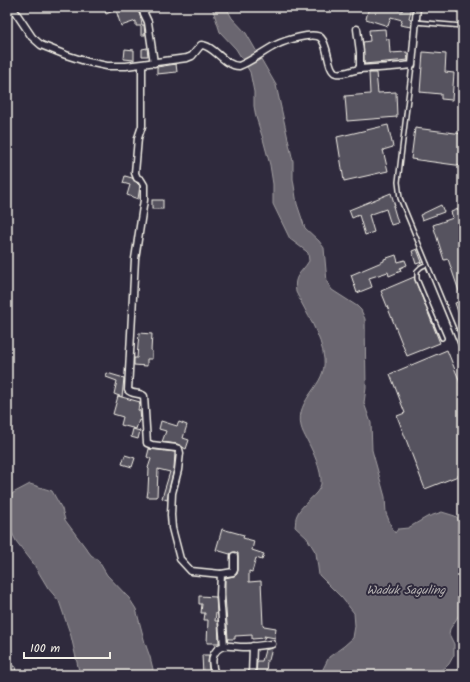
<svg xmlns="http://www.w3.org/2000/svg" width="470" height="682" viewBox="0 0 470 682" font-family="Kalam,sans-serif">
  <rect width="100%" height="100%" fill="#2f2a3d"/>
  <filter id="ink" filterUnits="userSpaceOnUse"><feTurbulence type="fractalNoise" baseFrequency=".025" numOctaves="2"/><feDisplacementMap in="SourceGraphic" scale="8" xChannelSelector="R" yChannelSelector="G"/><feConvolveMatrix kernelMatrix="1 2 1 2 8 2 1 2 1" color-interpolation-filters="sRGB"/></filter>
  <g filter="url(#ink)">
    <!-- water -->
    <g fill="#6a6670" stroke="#a19ea0">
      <path d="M212 7H226L232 18 246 33 276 85 290 148 293 161V179L297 204 305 228 319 241 324 248 327 282 332 290 357 306 361 310 365 319 366 388 364 403 371 423 372 450 385 497 386 513 392 528 395 533 398 529 408 528 427 517 442 512 455 516 463 522V609L450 629 449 634 454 644V655L449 664 445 668 430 675H320L329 657 344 646 353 638 355 626 354 613 342 598 319 575 316 553 307 538 295 527C296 523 295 518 297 515 301 504 319 495 321 484 322 470 313 452 307 440 305 436 302 431 301 426 295 398 327 386 324 359 322 336 306 313 296 292 293 275 301 274 309 261L308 253 306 251 290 239 273 204V184L270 165 263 139 256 117 254 106V92L250 72 236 49 220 32Z"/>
      <path d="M30 484 52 491 62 509 65 520 91 555 98 560 107 575 129 598 136 609 145 643 150 657 153 669 152 675H79V671L71 636 59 601 48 588 33 563 16 541 7 523V503L13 493Z"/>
    </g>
    <!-- building -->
    <g fill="#56525f" stroke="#f4f1e8">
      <path d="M104 7H137L141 19 142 25H144L145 35H141V26H136V21L121 26 116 10 106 14Z"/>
      <path d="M369 7H387L402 11 403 7H412L409 18 411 19V27L400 25 402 20 391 17 388 26 366 19Z"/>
      <path d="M385 29 386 39H389L390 53 407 52 408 60 364 64 363 42 370 41 369 30Z"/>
      <path d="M147 48 148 56H142V49Z"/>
      <path d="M125 49 134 50V60L124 59Z"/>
      <path d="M423 52 446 54 445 72 454 73 452 100 441 99V94L420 92Z"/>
      <path d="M176 64 177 72 157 74V67Z"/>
      <path d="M369 73H376L378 93 396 92 397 117 347 121 345 96 370 94Z"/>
      <path d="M388 125 393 147 383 150 388 171 344 181 337 137Z"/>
      <path d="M415 128 463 134V166L411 159Z"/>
      <path d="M125 176 132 178 140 186 138 199 127 195 130 185 123 183Z"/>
      <path d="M391 193 395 206H393L398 223 391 225 386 209 369 215 374 232 365 235 359 215 352 218 349 210Z"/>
      <rect x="152" y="200" width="11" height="9"/>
      <path d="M441 205 444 212 422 220 420 215Z"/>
      <path d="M463 207V299L462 300 448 259 444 260 433 225 453 218 451 212Z"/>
      <path d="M417 249 422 262 416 264 412 251Z"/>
      <path d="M396 255 398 262 405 260 407 265 400 268 401 271 389 276 388 272 369 278 372 287 357 293 351 275 384 261V259Z"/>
      <path d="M414 277 440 343 407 356 381 291Z"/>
      <path d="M463 300V324H462L455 303Z"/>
      <path d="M139 333 152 334 151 351H152V359H147V366L134 365V358H137Z"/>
      <path d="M447 350 462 387H460L463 395V474L425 489 397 416 405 413 390 374Z"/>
      <path d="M107 373 124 378 122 397 114 394 117 381 106 377Z"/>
      <path d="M118 396 140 402 138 410 140 411 141 421 139 420 136 429 121 425 123 417 113 414Z"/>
      <path d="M161 421 177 426 179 422 187 425 183 438 189 440 186 449 177 444 162 442 166 431 159 429Z"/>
      <path d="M133 429 140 431 138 439 131 437Z"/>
      <path d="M149 449 175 452 174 469 167 500 162 498 170 472 158 469 157 497H147L148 490 149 469 148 468 151 459 147 457Z"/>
      <path d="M125 455 135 458 132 467 122 464Z"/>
      <path d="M222 529 244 535 243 538 254 541 252 550 264 554 262 560 256 558 252 572 249 571V582L261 581 263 625 264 626 276 628 275 638 264 636 265 638 252 639V635L235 636V639H228L225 595V578L234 576 237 574 238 570V553L234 552 230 554 216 550Z"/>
      <path d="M199 596 216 597 217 613H216L215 621H218L219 643H207L208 620H204L205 613H201L202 604H199Z"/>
      <path d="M272 648 269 660H267L266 675H256L257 661H262L265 650Z"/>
      <path d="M202 655H209L208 662 210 675H203Z"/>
      <path d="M7 664 16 667 15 673 7 671Z"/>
    </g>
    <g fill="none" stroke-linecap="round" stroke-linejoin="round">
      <!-- lane casing -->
      <g stroke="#f4f1e8" stroke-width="6">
        <g id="lane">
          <path d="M415 22 463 26"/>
          <path d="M412 65 398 182 400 198 463 351"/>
          <path d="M427 264 421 267 417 271V279L442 338"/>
        </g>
      </g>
      <!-- street casing -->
      <g stroke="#f4f1e8" stroke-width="9">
        <g id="street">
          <path d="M12 7 32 37 41 45 66 55 88 62 107 66H126L187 58 192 56 201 45C214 45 224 66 239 66 252 61 264 51 276 45 284 41 314 31 321 38 329 46 327 70 336 73 343 75 352 70 360 69 377 68 395 67 412 65L417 7"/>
          <path d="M141 7 148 22 154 63"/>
          <path d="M357 29 360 52V69"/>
          <path d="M142 65V126L138 138 135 173 137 178 141 180 144 185V200L135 259 128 390C132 395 139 392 144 396L147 443 152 445 176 448 179 449 180 453 178 470 172 493 171 515 172 528 180 559 191 571 221 574"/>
          <path d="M224 646 220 595 221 574 233 572 234 570V556"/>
          <path d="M215 675C211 664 210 650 224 646 230 645 237 647 243 647 253 647 263 645 272 644"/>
          <path d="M252 675 253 646"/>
        </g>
      </g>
      <!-- lane -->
      <use href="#lane" stroke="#2f2a3d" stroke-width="3"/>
      <!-- street -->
      <use href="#street" stroke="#2f2a3d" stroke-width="6"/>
    </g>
  </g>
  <g text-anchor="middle" stroke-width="4" stroke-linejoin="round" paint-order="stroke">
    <!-- water labels -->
    <g font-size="12" font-style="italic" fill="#b6b2b2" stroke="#2f2a3d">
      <text x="406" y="594">Waduk Saguling</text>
    </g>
  </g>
  <!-- margin -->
  <rect width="470" height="682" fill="none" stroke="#2f2a3d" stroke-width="24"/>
  <rect x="12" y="12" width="446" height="658" fill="none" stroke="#f4f1e8" stroke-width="1.5" filter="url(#ink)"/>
  <!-- scale -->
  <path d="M24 652v6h86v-6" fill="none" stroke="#f4f1e8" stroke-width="2"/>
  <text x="30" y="652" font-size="12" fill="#f4f1e8" stroke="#2f2a3d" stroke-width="3" paint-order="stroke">100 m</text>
</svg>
